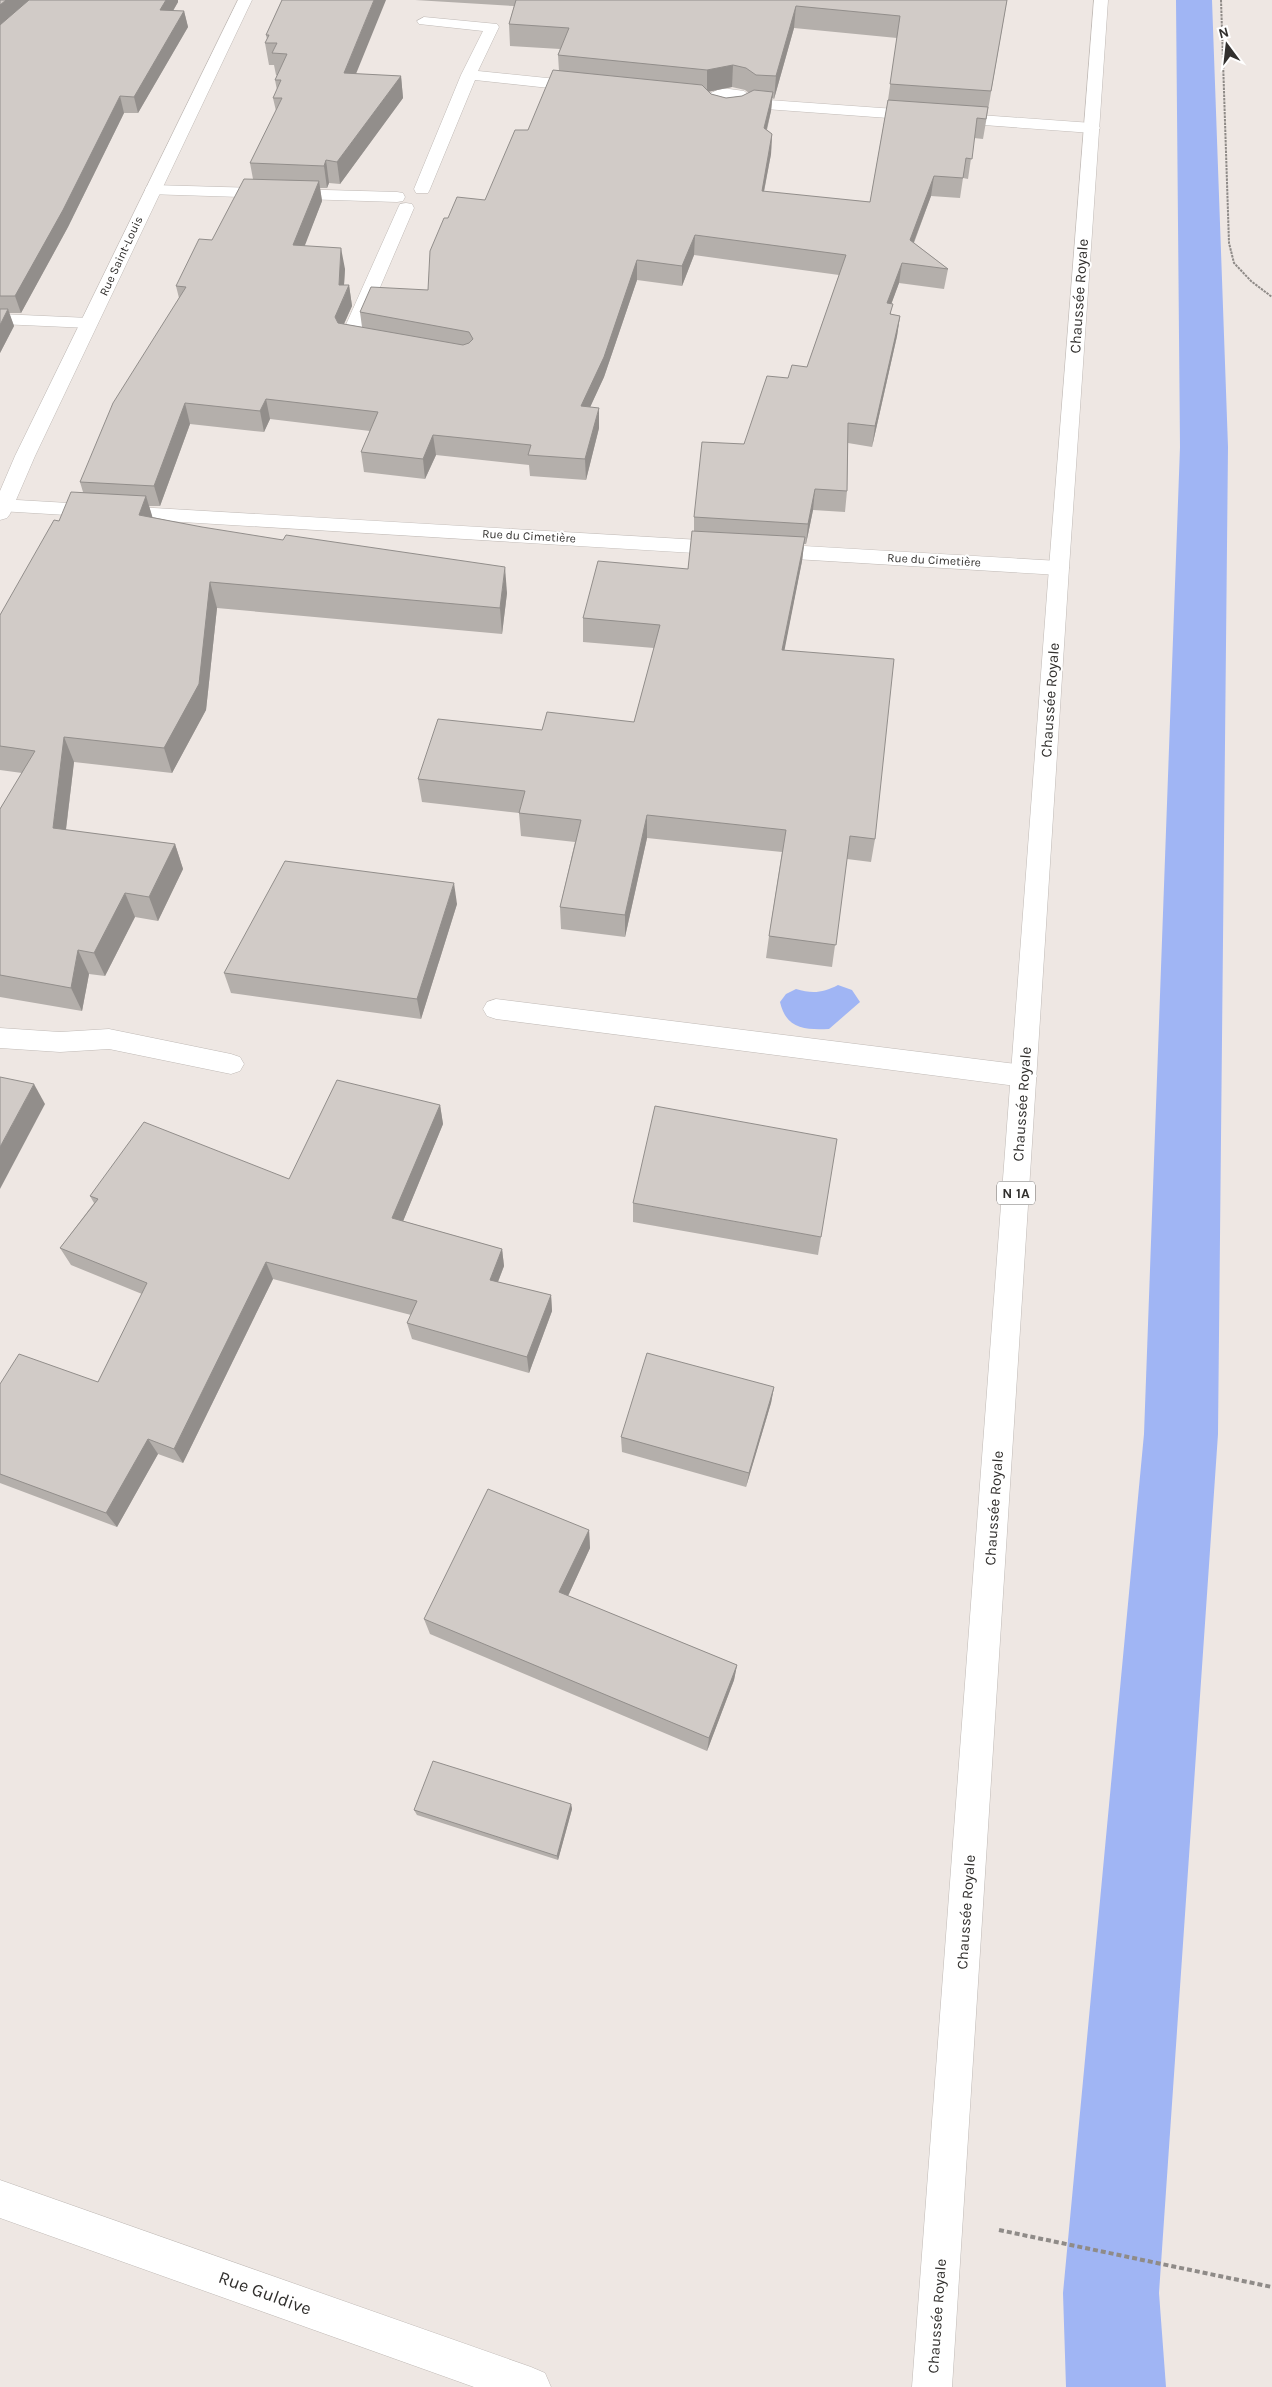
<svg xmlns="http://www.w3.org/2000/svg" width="1272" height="2387" viewBox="0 0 1272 2387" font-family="Karla,sans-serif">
  <rect width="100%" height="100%" fill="#eee7e3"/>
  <!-- water -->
  <path fill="#a0b5f4" d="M838 985 852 990 860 1002 829 1029C805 1030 786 1029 780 1002L786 994 796 989C812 994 823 993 838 985Z"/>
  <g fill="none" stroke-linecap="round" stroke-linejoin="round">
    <!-- canal -->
    <path fill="#a0b5f4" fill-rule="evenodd" d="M1176 0H1212L1228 447 1218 1434 1159 2293 1166 2387H1066L1063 2293 1144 1434 1180 447Z"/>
    <!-- service casing -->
    <g stroke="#c0bab6" stroke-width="1">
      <g id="service">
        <path d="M496 999 1024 1065 1033 1069 1037 1076 1033 1083 1024 1087 496 1019 487 1016 483 1009 487 1002Z"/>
        <path d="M0 1028 60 1032 109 1029 231 1054 240 1057 244 1064 240 1071 231 1074 109 1049 60 1052 0 1048Z"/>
      </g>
    </g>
    <!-- minor casing -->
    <g stroke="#c0bab6" stroke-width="1">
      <g id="minor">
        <path d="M424 17 497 24 499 27 478 71 586 82 594 87 586 92 475 80 430 189 428 193H416L414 189 461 75 483 31 419 24 417 21Z"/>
        <path d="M722 88 744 91 754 99 1092 123 1098 125 1100 128 1098 131 1092 133 752 108C739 119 718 117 704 108L701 99 704 96ZM725 98 739 101V104L728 106 717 103V101Z"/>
        <path d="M153 185 397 192 403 193 405 197 403 201 397 202 147 194 145 190 147 186Z"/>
        <path d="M406 203 412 204 414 208 360 334 378 338 381 342 378 346 372 347 343 342 340 338 398 208 400 204Z"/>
        <path d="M0 314 89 318 95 319 98 323 95 327 89 328 0 324Z"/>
        <path d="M0 499 1059 561 1066 563 1069 568 1066 573 1059 575 0 511Z"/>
      </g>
    </g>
    <!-- tertiary casing -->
    <g stroke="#c0bab6" stroke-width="1">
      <g id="tertiary">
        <path d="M238 0H252L35 456 10 514 7 518 0 520V491L15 456Z"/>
        <path d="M0 2180 531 2367 545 2373 551 2387H474L0 2218Z"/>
      </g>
    </g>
    <!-- primary casing -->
    <g stroke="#c0bab6" stroke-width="1">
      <path id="primary" d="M1094 0H1108L1069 568 952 2387H912L1049 568Z"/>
    </g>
    <!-- path-far1 -->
    <path stroke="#8f8b88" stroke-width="2" stroke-dasharray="2.5 1" stroke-linecap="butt" d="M1221 0 1229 243 1234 263 1251 281 1272 297"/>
    <!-- path -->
    <path stroke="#8f8b88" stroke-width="4" stroke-dasharray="5 3" stroke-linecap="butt" d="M999 2230 1272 2287"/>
    <!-- service -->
    <use href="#service" fill="#fff" fill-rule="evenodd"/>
    <!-- minor -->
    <use href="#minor" fill="#fff" fill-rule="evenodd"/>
    <!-- tertiary -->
    <use href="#tertiary" fill="#fff" fill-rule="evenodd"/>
    <!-- primary -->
    <use href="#primary" fill="#fff" fill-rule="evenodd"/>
  </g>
  <!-- wall -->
  <g fill="#b4afab" fill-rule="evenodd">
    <path d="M0 0H178V2L173 11H184L188 27 138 113H124L68 227 21 313H9L14 326 0 353Z"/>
    <path d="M282 0 356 74 401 76 403 98 340 184 329 183 327 188H320L322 201 304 246 345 269 344 285H349L352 306 344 324 362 327 360 312 428 290 448 218 485 200 528 130 559 71 558 55 560 49 510 46 509 24 514 6 415 0H1007L983 139 974 138 968 179 963 178 960 198 931 196 914 243 948 269 944 289 899 283 891 304V314L900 316 897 336 872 447 848 443 847 491 845 512 813 510 806 544H804L802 561 784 650 875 839 871 862 847 859 832 967 766 958 769 936 782 852 647 838 625 937 561 929 560 907 575 842 521 836 519 813 422 802 418 779 542 730 634 722 654 648 583 642V618L688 569 694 531V517L788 378 807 367 839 275 694 255 682 286 637 280 604 377 590 407 599 428 586 480 530 476 529 465 436 455 425 479 364 472 361 452 370 431 270 419 264 432 190 424 160 506H149L152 517 507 593 502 634 217 608 206 710 172 773 74 762 66 830 175 844 183 869 158 921 135 917 105 976 89 974 82 1011 0 997V809L22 773 0 770V615L59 521 83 492 80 482 179 298 176 286 212 240 253 179 250 163 276 111 273 98 277 90 275 80 277 75H276L274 65H269L265 43 267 39 266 35ZM794 28 897 38 888 100 870 202 764 192 771 154 772 134 767 130 771 111 772 98 774 99ZM732 87 745 90 749 93 742 96 726 98 711 94 708 92Z"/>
    <path d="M457 904 421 1019 231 993 224 973Z"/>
    <path d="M440 1105 443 1124 403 1221 502 1249 504 1266 498 1282 551 1295 552 1311 529 1373 412 1339 407 1323 411 1315 273 1279 183 1463 158 1454 117 1527 0 1483V1384L98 1382 142 1294 71 1265 60 1248 94 1203 90 1196 289 1179Z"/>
    <path d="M633 1203 821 1237 818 1255 633 1222Z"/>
    <path d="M774 1387 771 1403 746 1487 622 1452 621 1437Z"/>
    <path d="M589 1530 590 1548 568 1596 737 1665 734 1680 707 1751 430 1634 424 1619Z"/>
    <path d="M571 1804 572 1809 558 1860 417 1815 414 1810Z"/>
  </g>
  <!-- shaded-wall -->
  <g fill="#928e8b">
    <path d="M6 0H30L0 26V5Z"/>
    <path d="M166 0H178V2L164 26 160 10Z"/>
    <path d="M374 0H386L347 96 344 73Z"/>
    <path d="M796 6 794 28 774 99 776 76Z"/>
    <path d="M184 11 188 27 138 113 134 97Z"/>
    <path d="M733 65 732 87 707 92V70Z"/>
    <path d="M401 76 403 98 340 184 337 162Z"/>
    <path d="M773 92 771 111 762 148 764 128Z"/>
    <path d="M120 96 124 113 68 227 21 313 15 296Z"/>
    <path d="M772 134 771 154 760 211 762 191Z"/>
    <path d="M326 160 329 183 327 188 324 166Z"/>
    <path d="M934 176 931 196 907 260 910 240Z"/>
    <path d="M319 181 322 201 297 266 293 245Z"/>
    <path d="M695 235 694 255 682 286V266Z"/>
    <path d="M341 248 345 269 343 300 349 285 352 306 338 337 335 317 339 285Z"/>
    <path d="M637 260V280L604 377 581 427V406Z"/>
    <path d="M902 263 899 283 884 324 887 303Z"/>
    <path d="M8 309 14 326 0 353V325Z"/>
    <path d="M900 316 897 336 872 447 875 426Z"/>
    <path d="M266 399 270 419 264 432 260 411Z"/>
    <path d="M185 403 190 424 160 506 154 486Z"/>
    <path d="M599 408V428L586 480 585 459Z"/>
    <path d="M433 435 436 455 425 479 423 459Z"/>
    <path d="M815 489 813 510 806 544 808 524Z"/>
    <path d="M146 496 154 522 139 515Z"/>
    <path d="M805 537 802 561 780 673 782 650Z"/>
    <path d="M505 567 507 593 502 634 500 608Z"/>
    <path d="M210 582 217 608 206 710 172 773 164 748Z"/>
    <path d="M64 737 74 762 63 853 53 828Z"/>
    <path d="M647 815V838L625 937V915Z"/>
    <path d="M175 844 183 869 158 921 149 897Z"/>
    <path d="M454 883 457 904 421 1019 417 999Z"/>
    <path d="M125 893 135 917 105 976 94 953Z"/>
    <path d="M78 950 89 974 82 1011 71 988Z"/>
    <path d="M34 1084 45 1104 0 1189V1147Z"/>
    <path d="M440 1105 443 1124 397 1236 392 1218Z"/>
    <path d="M502 1249 504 1266 492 1297 490 1280Z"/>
    <path d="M266 1262 273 1279 183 1463 174 1449Z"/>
    <path d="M551 1295 552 1311 529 1373 527 1357Z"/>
    <path d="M774 1387 771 1403 746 1487 749 1473Z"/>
    <path d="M148 1439 158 1454 117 1527 106 1513Z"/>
    <path d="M589 1530 590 1548 562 1609 559 1592Z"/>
    <path d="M737 1665 734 1680 707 1751 709 1738Z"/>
    <path d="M571 1804 572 1809 558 1860 557 1856Z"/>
  </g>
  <!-- building -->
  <g fill="#d1cbc7" stroke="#928e8b">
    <path d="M0 0H6L0 5Z"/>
    <path d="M29 0H166L160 10 184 11 134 97 120 96 63 210 15 296H0V25Z"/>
    <path d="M282 0H374L344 73 401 76 337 162 326 160 324 166 250 163 282 98H273L281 80H275L287 54 272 53 277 43H265L269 35H266Z"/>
    <path d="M516 0H1007L991 91 890 84 900 16 796 6 776 76 756 75 746 68 733 65 707 70 558 55 569 28 509 24Z"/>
    <path d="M553 70 702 85 711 94 726 98 742 96 754 90 773 92 764 128 772 134 762 191 870 202 888 100 988 107 986 119 977 118 972 159 966 158 963 178 934 176 910 240 948 269 902 263 887 303 893 304 890 314 900 316 875 426 848 423 847 491 815 489 808 524 694 517 702 442 744 444 767 376 788 378 792 365 807 367 846 255 695 235 682 266 637 260 604 357 581 406 599 408 585 459 528 455 531 445 433 435 423 459 361 452 378 412 266 399 260 411 185 403 154 486 80 482 113 403 186 287 176 286 199 239 212 240 244 179 319 181 293 245 341 248 339 285H349L335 317 338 323 463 345 469 343 473 339 469 332 360 312 371 287 428 290 430 251 444 218H448L457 197 485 200 515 130H528Z"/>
    <path d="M0 309H8L0 325Z"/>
    <path d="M71 492 146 496 139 515 202 527 283 540 286 535 505 567 500 608 210 582 199 684 164 748 64 737 53 828 175 844 149 897 125 893 94 953 78 950 71 988 0 975V809L35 751 0 746V615L54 520 59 521Z"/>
    <path d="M692 531 805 537 782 650 894 659 875 839 850 836 836 945 769 936 786 830 647 815 625 915 560 907 581 820 519 813 525 791 418 779 438 719 542 730 547 712 634 722 660 625 583 618 598 561 688 569Z"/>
    <path d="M285 861 454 883 417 999 224 973Z"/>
    <path d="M0 1077 34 1084 0 1147Z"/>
    <path d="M337 1080 440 1105 392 1218 502 1249 490 1280 551 1295 527 1357 407 1323 417 1301 266 1262 174 1449 148 1439 106 1513 0 1474V1384L19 1354 98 1382 147 1283 60 1248 98 1199 90 1196 144 1122 289 1179Z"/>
    <path d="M655 1106 837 1139 821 1237 633 1203Z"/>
    <path d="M647 1353 774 1387 749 1473 621 1437Z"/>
    <path d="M488 1489 589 1530 559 1592 737 1665 709 1738 424 1619Z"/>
    <path d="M433 1761 571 1804 557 1856 414 1810Z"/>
  </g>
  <g text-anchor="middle" stroke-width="4" stroke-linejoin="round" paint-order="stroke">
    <!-- far-street labels -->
    <g font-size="12" fill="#32302e" stroke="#fff">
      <text transform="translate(121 256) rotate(-65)" y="4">Rue Saint-Louis</text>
      <text transform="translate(529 536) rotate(3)" y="4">Rue du Cimetière</text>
      <text transform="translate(934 560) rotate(3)" y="4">Rue du Cimetière</text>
    </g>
    <!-- shield labels -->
    <rect fill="#fff" stroke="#706e6d" stroke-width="1" x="997" y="1181.5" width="38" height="23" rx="4"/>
    <g font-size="14" font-weight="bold" fill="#32302e">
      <text x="1016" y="1198">N 1A</text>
    </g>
    <!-- street labels -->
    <g font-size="15" fill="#32302e" stroke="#fff">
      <text transform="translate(1079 296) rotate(-86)" y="5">Chaussée Royale</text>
      <text transform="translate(1050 700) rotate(-86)" y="5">Chaussée Royale</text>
      <text transform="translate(1022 1104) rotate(-86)" y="5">Chaussée Royale</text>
      <text transform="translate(994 1508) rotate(-86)" y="5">Chaussée Royale</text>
      <text transform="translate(966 1912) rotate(-86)" y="5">Chaussée Royale</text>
      <text transform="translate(937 2316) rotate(-86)" y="5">Chaussée Royale</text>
    </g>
    <!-- near-street labels -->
    <g font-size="18" fill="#32302e" stroke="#fff">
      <text transform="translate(265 2293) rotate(20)" y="6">Rue Guldive</text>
    </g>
  </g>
  <!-- north arrow -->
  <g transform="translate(1227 45) rotate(345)" stroke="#ffffff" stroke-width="4" paint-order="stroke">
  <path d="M0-4L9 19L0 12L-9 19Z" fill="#32302e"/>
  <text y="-8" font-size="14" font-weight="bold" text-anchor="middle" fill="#32302e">N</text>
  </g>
</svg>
